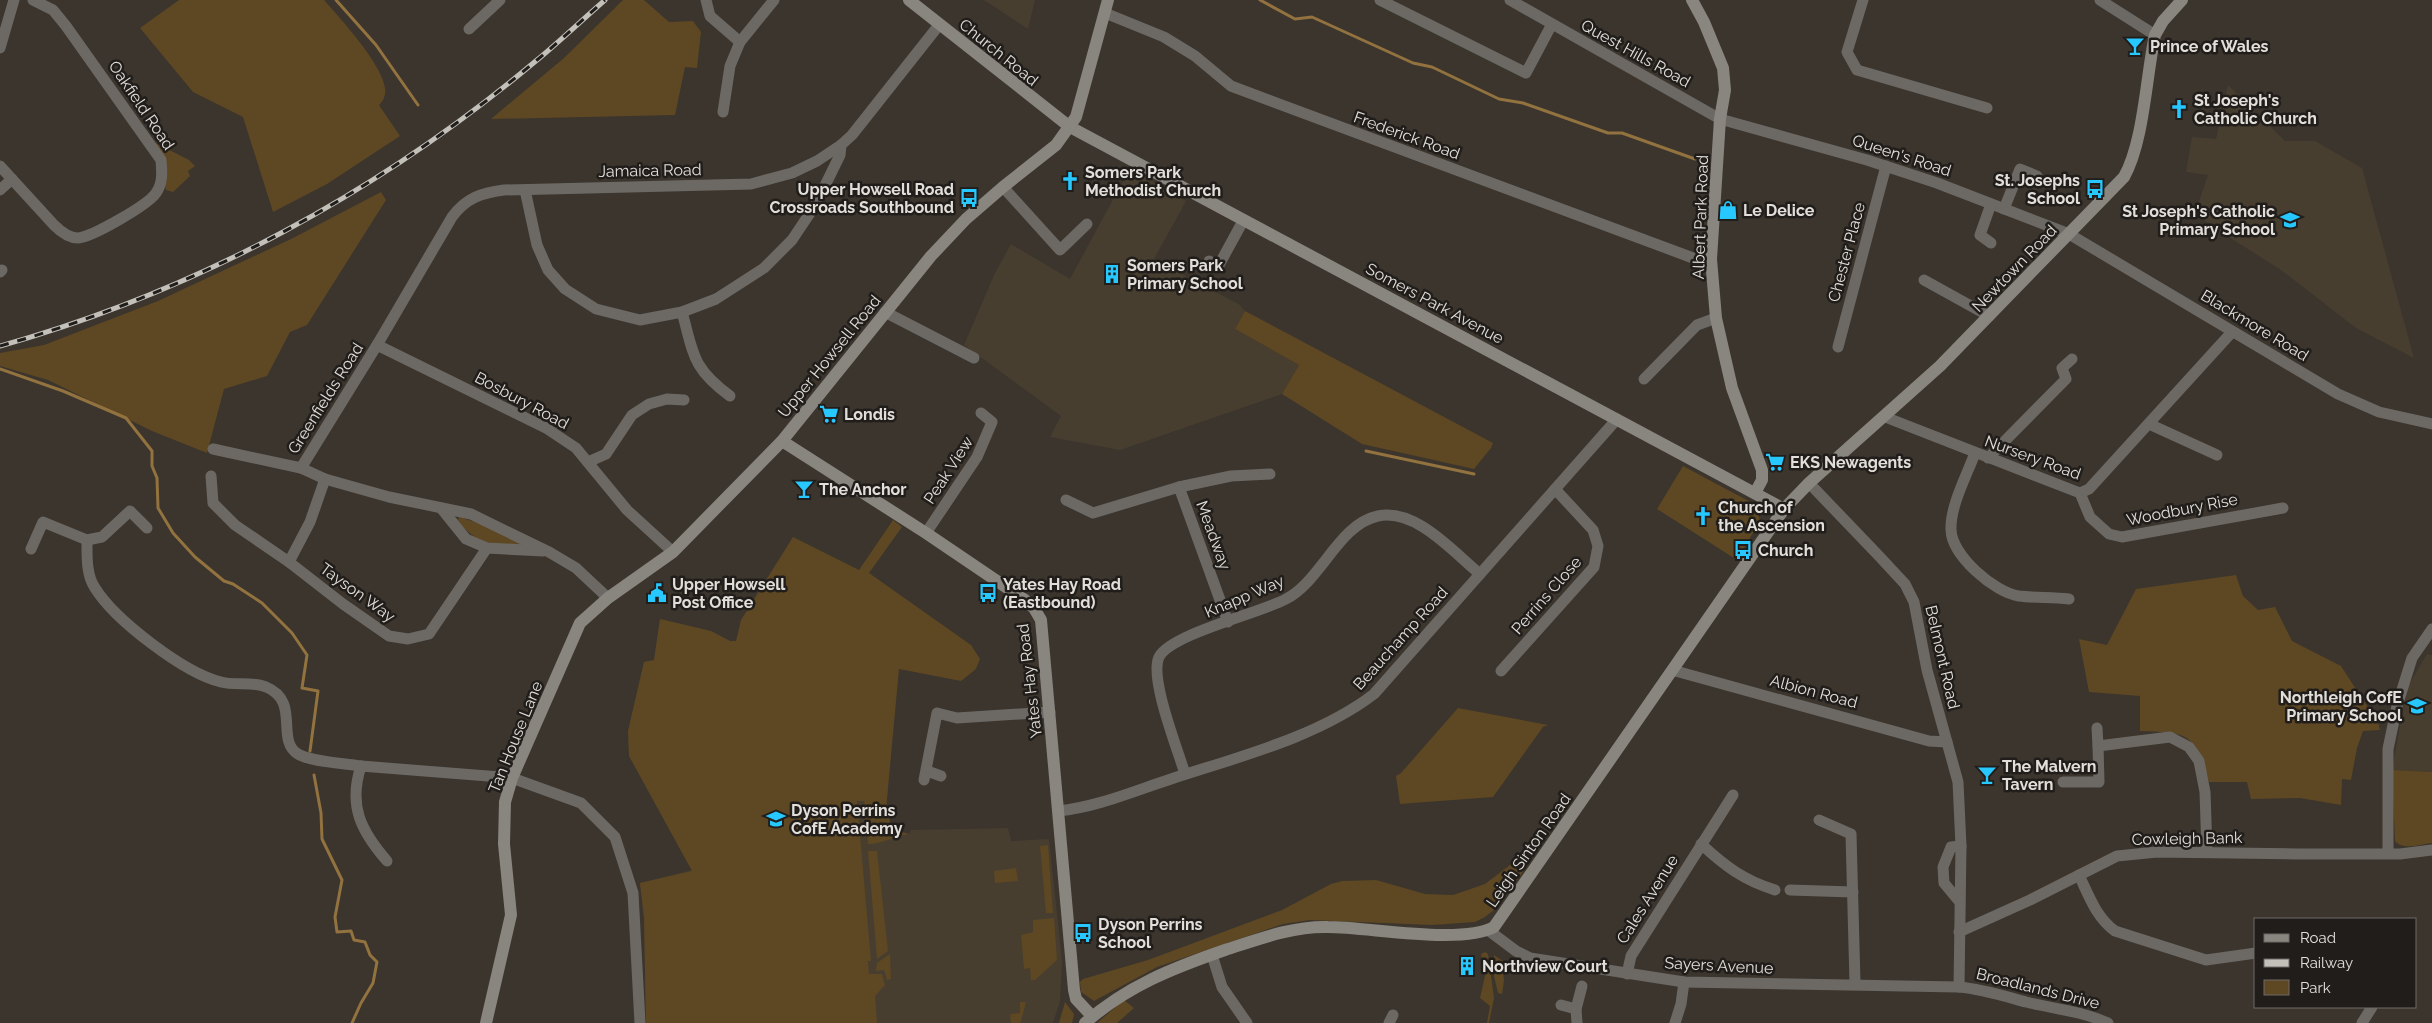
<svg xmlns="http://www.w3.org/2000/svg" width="2432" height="1023" viewBox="0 0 2432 1023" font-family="Raleway,sans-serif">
  <rect width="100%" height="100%" fill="#3b352d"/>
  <!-- built -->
  <g fill="#473e30">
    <path d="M984 0H1035L1028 29Z"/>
    <path d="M2228 85 2285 141H2315L2362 168 2414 358 2356 328 2281 270 2213 227 2195 213 2208 175 2186 172 2192 137 2216 139Z"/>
    <path d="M1130 168 1186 201 1154 259 1240 305 1245 311 1235 329 1299 365 1282 394 1120 450 1050 437 1061 416 964 345 995 273 1011 244 1070 279Z"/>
    <path d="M660 619 711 631 730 641H736L892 731 886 810 893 830 909 834 911 830 1008 828 1011 841 1049 839 1062 961 1060 1001 1053 1023H646L644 918 640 883 692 870 629 756 628 731 644 662 654 660Z"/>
    <path d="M2427 654 2432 655V772L2392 770 2407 688Z"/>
  </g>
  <!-- green -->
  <g fill="#5e4723">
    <path d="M179 0H324C340 18 382 64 385 88 386 94 384 101 379 105L400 136 327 184 273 212 243 117 193 92 140 28Z"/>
    <path d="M623 0H644L669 22 693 21 701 32 697 68 685 67 675 115 491 119 564 58Z"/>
    <path d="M154 142 189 160 195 166 188 171 190 176 173 192 166 190Z"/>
    <path d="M381 192 386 200 307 325 290 332 267 376 224 389 207 453 152 431 48 380 0 366V353L44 345 158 301 291 239Z"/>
    <path d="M1245 311 1493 443 1491 448 1474 469 1362 444 1282 394 1299 365 1235 329Z"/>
    <path d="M1683 466 1756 505 1760 521 1737 560 1657 509Z"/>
    <path d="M460 517 489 527 522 543V545C489 544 479 546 457 520Z"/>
    <path d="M893 520 902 527 869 573 971 645 980 659 976 669 961 681 899 669 886 810 893 829 909 834C894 836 883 844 868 844L864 801H857L871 961H868L869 974H882L885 985 875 996 877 1023H646L644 918 640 883 692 871 629 756 628 731 644 662 654 660 660 619 711 631 730 641H736L741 620 793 537 859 570Z"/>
    <path d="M2236 575 2243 596 2258 610 2275 607 2292 641 2341 666 2378 723 2380 730 2363 731 2357 748 2351 780 2342 779 2341 805 2300 798 2251 799 2247 782H2209C2193 732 2190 733 2140 731V696L2089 692 2079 639 2107 645 2136 589Z"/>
    <path d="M1458 708 1548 725 1543 727 1493 797 1400 804 1396 776 1401 773Z"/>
    <path d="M2392 770 2432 772V843C2420 844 2404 851 2395 841Z"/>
    <path d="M1048 845 1053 913H1046L1040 846Z"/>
    <path d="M868 851H877L888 951 877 959Z"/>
    <path d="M1518 859 1526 862 1527 866 1499 906 1485 917 1475 922 1432 925 1310 920 1283 924 1157 967 1094 1001 1081 992 1080 982 1083 979 1148 960 1282 910 1331 884 1342 881 1376 880 1425 894 1453 895 1485 884Z"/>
    <path d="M1016 868 1018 881 995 883 994 871Z"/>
    <path d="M1054 918 1057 960 1035 980H1031L1030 968 1024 969 1021 935 1033 932V920Z"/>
    <path d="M1485 952 1488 954 1494 998 1489 1023H1487L1490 1006 1480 998 1485 976 1481 954Z"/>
    <path d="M890 954 891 979 887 980 884 970 876 971 877 963Z"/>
    <path d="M1494 955 1507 964 1503 971 1504 981 1502 994 1498 993 1494 976Z"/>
    <path d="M1124 1000 1134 1008 1117 1023H1097Z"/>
    <path d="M1020 1002H1026L1021 1021 1020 1023H1011L1010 1014 1020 1013Z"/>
    <path d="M1065 1002 1074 1014 1072 1023H1059Z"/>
  </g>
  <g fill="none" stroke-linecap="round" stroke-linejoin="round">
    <!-- stream -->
    <g stroke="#92723f" stroke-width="3">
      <path d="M336 0 376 45 418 105"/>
      <path d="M1260 0 1295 19 1312 17 1413 63 1432 67 1499 99 1523 103 1608 133H1622L1695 159"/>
      <path d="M0 369 63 391 126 418 152 451V466L157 478 158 508 173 533 195 557 224 581 233 584 262 603 292 633 307 655 302 688 318 691 310 751"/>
      <path d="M1366 451 1474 474"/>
      <path d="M314 775 321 813 322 839 342 880 335 917 337 932 351 931 354 940 365 942 370 955 377 962 373 983 361 1003 352 1023"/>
    </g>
    <!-- street -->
    <g stroke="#6c6965" stroke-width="11">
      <path d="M706 0 710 16 740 42"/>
      <path d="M1380 0 1526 73 1552 24"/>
      <path d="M1510 0 1720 119 1867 160 1937 183 2069 234 2338 394 2379 412 2432 424"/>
      <path d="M1863 0 1847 52 1857 70 1987 108"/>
      <path d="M2100 0 2155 35"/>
      <path d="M1105 13 1164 37 1195 56 1231 86 1693 258 1711 259"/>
      <path d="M469 29 500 0"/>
      <path d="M0 48 14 0"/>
      <path d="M723 112 730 66 740 42 774 0"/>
      <path d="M0 166 54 225C60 231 69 238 78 238 92 237 148 205 156 193 163 183 162 172 161 160L66 26 53 10 33 0"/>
      <path d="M1003 187 1060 250 1087 224"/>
      <path d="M0 190 12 179"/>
      <path d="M525 190 537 245 548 270 565 289 596 309 640 320 682 312 716 299 764 268 792 240 816 204 840 155 841 145"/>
      <path d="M2004 209 2020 169 2037 176"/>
      <path d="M1991 243 1980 235 1991 204"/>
      <path d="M1209 261 1219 265 1243 221"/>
      <path d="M0 272 2 270"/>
      <path d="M1924 280 1989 316"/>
      <path d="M682 312C694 355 692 368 730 396"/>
      <path d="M885 312 974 358"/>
      <path d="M377 345 546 428 576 448 627 510 673 552"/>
      <path d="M1838 347 1886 166"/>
      <path d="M1644 379 1697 325 1716 318"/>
      <path d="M1885 417 2080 493 2089 489 2232 332"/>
      <path d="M2149 424 2217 455"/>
      <path d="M213 449 301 468"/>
      <path d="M1975 453C1967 475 1950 506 1951 530 1952 556 1994 592 2019 596 2035 598 2052 597 2069 599"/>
      <path d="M1988 458 2066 379 2062 368 2072 359"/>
      <path d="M588 462 606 454 632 415 649 404 667 399 684 400"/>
      <path d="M211 476 213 503 235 525 289 562 310 522 325 479"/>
      <path d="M1809 483 1879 556 1905 584 1914 602 1927 670 1958 782 1961 846 1959 987"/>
      <path d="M1179 487 1231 476 1270 474"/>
      <path d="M2080 493 2090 517 2109 534 2122 537 2283 508"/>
      <path d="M1066 500 1093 513 1179 487 1228 622"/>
      <path d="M441 508 466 539 487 548 543 551"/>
      <path d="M926 533 977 457 992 422 981 413"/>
      <path d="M87 540 102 537 130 511 147 528"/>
      <path d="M31 549 43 522 87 540C87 555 86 575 95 588 115 620 184 673 221 682 235 686 253 681 266 687 301 701 275 740 298 754 311 762 344 763 361 766"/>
      <path d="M289 562 343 604 389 636 408 639 429 634 487 548"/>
      <path d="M608 598 576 568 549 552 471 514 389 497 325 479 301 468 377 345 452 217C466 198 481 193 504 190L751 184 792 173 817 161 841 145 852 135 939 25"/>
      <path d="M1672 670 1929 741 1947 742"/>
      <path d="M1501 671 1594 567 1598 546 1593 530 1555 489"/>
      <path d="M2097 728 2098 746 2170 737 2189 747 2199 761 2205 792 2207 852"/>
      <path d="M927 771 941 776"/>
      <path d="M1185 774C1178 750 1149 678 1159 657 1171 634 1260 613 1286 599 1321 581 1339 524 1378 516 1416 508 1453 552 1480 574"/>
      <path d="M924 780 937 713 957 718 1050 712"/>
      <path d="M2063 782H2099L2098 746"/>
      <path d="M1058 811C1097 807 1134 791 1171 779 1238 757 1318 737 1374 694L1617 419"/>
      <path d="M1819 820 1851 834 1855 983"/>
      <path d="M1701 844C1725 866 1743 880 1775 890"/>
      <path d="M2388 853V749L2397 706 2412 658 2432 629"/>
      <path d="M387 861C361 831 348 806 361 766L512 778 581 803 615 837 633 893 640 1023"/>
      <path d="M2079 875C2089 896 2096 917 2115 931L2206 960 2256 953"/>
      <path d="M1790 890 1853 892"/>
      <path d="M1959 901 1944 883 1943 867 1951 847 1961 846"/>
      <path d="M1488 930 1516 951 1530 958 1684 982 1959 987C1982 989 2004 996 2026 1002 2055 1009 2081 1011 2108 1023"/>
      <path d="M1959 932 2030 900 2117 856 2157 852 2297 854H2400L2432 850"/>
      <path d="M1212 955 1222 987 1247 1023"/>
      <path d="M1627 974 1631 956 1733 795"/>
      <path d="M1561 1005 1576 1009 1577 1023"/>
      <path d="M1576 1009 1582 986"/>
      <path d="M1389 1023 1393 1015"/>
      <path d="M1675 1023 1681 1004 1684 982"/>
      <path d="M2362 1023 2372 1007"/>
    </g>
    <!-- secondary -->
    <g stroke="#89857f" stroke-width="12">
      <path d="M909 0 1070 127 1784 509"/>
      <path d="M1692 0 1704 22 1723 68 1725 90 1720 119 1711 259 1716 318 1732 388 1762 470V480L1755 493"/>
      <path d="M782 441 926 533 1025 600 1034 608 1041 620 1074 990 1076 999 1092 1016"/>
      <path d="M486 1023 511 915 504 844 505 802 512 778 580 623 608 598 673 552 782 441 931 256 966 219 1003 187 1056 145 1076 117 1108 0"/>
      <path d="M1085 1023C1127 986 1173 968 1225 950 1259 939 1293 926 1328 927 1369 927 1461 945 1494 927L1784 509 1809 483 1940 366 2124 177C2144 141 2146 77 2155 35L2163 21 2182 0"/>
    </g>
    <!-- rail casing -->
    <g stroke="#c3c0ba" stroke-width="5">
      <path id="rail" d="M0 346C197 291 381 191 537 60 560 41 582 20 605 0"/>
    </g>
    <!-- rail -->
    <use href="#rail" stroke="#201d1a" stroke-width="3" stroke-dasharray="9" stroke-linecap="butt"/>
  </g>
  <!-- icons -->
  <defs>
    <g id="bar-bare" transform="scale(1.5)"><path d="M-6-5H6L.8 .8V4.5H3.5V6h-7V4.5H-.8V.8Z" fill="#27c8ff" stroke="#201d1a" stroke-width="2.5" paint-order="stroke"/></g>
    <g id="church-bare" transform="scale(1.5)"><path d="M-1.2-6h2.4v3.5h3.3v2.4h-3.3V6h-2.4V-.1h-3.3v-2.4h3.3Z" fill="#27c8ff" stroke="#201d1a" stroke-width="2.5" paint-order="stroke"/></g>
    <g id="bus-bare" transform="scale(1.5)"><path d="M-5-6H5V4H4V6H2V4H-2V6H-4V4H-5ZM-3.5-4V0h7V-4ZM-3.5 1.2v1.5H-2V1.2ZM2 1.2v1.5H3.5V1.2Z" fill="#27c8ff" stroke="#201d1a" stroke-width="2.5" paint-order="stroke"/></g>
    <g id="shop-bare" transform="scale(1.5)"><path d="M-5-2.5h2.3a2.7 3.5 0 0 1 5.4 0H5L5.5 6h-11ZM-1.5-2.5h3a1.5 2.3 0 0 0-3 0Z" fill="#27c8ff" stroke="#201d1a" stroke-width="2.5" paint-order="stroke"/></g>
    <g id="school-bare" transform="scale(1.5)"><path d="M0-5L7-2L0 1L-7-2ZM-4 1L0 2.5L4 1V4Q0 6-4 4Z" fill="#27c8ff" stroke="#201d1a" stroke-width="2.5" paint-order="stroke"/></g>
    <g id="building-bare" transform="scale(1.5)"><path d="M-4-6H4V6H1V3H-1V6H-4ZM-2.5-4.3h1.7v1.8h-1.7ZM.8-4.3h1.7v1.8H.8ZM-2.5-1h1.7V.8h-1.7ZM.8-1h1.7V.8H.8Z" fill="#27c8ff" stroke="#201d1a" stroke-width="2.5" paint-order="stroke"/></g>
    <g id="supermarket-bare" transform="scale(1.5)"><path d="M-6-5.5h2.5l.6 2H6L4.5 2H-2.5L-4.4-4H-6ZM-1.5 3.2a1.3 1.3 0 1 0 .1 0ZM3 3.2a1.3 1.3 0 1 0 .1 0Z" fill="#27c8ff" stroke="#201d1a" stroke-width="2.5" paint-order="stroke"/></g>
    <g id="civic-bare" transform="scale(1.5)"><path d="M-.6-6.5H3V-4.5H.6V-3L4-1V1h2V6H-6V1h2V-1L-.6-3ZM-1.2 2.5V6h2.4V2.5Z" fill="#27c8ff" stroke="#201d1a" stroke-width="2.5" paint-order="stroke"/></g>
  </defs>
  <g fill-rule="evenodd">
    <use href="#bar-bare" x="2135" y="46"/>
    <use href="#church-bare" x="2179" y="109"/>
    <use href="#church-bare" x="1070" y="181"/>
    <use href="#bus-bare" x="2095" y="189"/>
    <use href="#bus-bare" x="969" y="198"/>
    <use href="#shop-bare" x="1728" y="210"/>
    <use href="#school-bare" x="2290" y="220"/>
    <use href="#building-bare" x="1112" y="274"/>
    <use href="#supermarket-bare" x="829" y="414"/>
    <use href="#supermarket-bare" x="1775" y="462"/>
    <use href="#bar-bare" x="804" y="489"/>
    <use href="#church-bare" x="1703" y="516"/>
    <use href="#bus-bare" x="1743" y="550"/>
    <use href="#civic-bare" x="657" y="593"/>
    <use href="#bus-bare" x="988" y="593"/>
    <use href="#school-bare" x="2417" y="706"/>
    <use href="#bar-bare" x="1987" y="775"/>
    <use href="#school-bare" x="776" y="819"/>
    <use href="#bus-bare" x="1083" y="933"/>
    <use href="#building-bare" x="1467" y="966"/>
  </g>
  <g text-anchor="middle" stroke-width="5" stroke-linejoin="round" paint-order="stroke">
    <!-- poi labels -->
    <g font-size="16" font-weight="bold" fill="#e2dfda" stroke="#201d1a" text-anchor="start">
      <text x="2150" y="52">Prince of Wales</text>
      <text x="2194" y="106">St Joseph's<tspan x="2194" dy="18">Catholic Church</tspan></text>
      <text x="1085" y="178">Somers Park<tspan x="1085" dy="18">Methodist Church</tspan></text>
      <text x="2080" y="186" text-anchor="end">St. Josephs<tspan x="2080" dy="18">School</tspan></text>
      <text x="954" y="195" text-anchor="end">Upper Howsell Road<tspan x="954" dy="18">Crossroads Southbound</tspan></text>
      <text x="1743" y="216">Le Delice</text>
      <text x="2275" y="217" text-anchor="end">St Joseph's Catholic<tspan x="2275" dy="18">Primary School</tspan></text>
      <text x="1127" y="271">Somers Park<tspan x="1127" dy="18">Primary School</tspan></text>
      <text x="844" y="420">Londis</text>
      <text x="1790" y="468">EKS Newagents</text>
      <text x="819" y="495">The Anchor</text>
      <text x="1718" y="513">Church of<tspan x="1718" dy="18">the Ascension</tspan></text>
      <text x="1758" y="556">Church</text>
      <text x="672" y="590">Upper Howsell<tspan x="672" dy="18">Post Office</tspan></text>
      <text x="1003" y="590">Yates Hay Road<tspan x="1003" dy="18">(Eastbound)</tspan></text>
      <text x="2402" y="703" text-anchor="end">Northleigh CofE<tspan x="2402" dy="18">Primary School</tspan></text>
      <text x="2002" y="772">The Malvern<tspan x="2002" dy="18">Tavern</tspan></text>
      <text x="791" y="816">Dyson Perrins<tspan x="791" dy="18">CofE Academy</tspan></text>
      <text x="1098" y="930">Dyson Perrins<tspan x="1098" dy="18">School</tspan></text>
      <text x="1482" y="972">Northview Court</text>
    </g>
    <!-- street labels -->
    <g font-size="16" fill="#e2dfda" stroke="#201d1a">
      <text transform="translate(999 52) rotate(39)" y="6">Church Road</text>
      <text transform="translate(1636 53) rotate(29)" y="6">Quest Hills Road</text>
      <text transform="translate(142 105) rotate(56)" y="6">Oakfield Road</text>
      <text transform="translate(1407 135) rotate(20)" y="6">Frederick Road</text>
      <text transform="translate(1902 155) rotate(18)" y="6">Queen's Road</text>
      <text transform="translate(650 170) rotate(-1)" y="6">Jamaica Road</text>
      <text transform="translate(1700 217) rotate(-88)" y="6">Albert Park Road</text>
      <text transform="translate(1846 252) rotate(-75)" y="6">Chester Place</text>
      <text transform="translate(2014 268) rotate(-46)" y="6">Newtown Road</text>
      <text transform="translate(1435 303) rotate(28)" y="6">Somers Park Avenue</text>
      <text transform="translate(2255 325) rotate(31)" y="6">Blackmore Road</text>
      <text transform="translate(829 356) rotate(-51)" y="6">Upper Howsell Road</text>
      <text transform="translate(325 398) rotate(-58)" y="6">Greenfields Road</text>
      <text transform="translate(522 400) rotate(28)" y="6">Bosbury Road</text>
      <text transform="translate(2033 457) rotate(20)" y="6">Nursery Road</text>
      <text transform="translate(948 470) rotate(-57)" y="6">Peak View</text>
      <text transform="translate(2182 509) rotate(-11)" y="6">Woodbury Rise</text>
      <text transform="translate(1214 535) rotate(70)" y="6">Meadway</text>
      <text transform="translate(358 592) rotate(36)" y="6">Tayson Way</text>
      <text transform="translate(1546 595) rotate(-49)" y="6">Perrins Close</text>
      <text transform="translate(1244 596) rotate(-23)" y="6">Knapp Way</text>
      <text transform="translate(1400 638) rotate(-48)" y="6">Beauchamp Road</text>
      <text transform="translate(1943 657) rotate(77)" y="6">Belmont Road</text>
      <text transform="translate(1029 681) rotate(-97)" y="6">Yates Hay Road</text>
      <text transform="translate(1814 691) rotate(15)" y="6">Albion Road</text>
      <text transform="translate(515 737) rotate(-68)" y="6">Tan House Lane</text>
      <text transform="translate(2187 838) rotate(-1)" y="6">Cowleigh Bank</text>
      <text transform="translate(1528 850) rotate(-55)" y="6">Leigh Sinton Road</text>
      <text transform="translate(1647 899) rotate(-58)" y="6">Cales Avenue</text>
      <text transform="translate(1719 965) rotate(3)" y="6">Sayers Avenue</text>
      <text transform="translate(2038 988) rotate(14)" y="6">Broadlands Drive</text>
    </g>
  </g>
  <!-- legend -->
  <rect x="2254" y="918" width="162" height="90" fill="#201d1a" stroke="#6e6b67"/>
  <rect x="2264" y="934" width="25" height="8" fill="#89857f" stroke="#6e6b67"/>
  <text x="2300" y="943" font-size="15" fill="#e2dfda">Road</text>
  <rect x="2264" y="959" width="25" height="8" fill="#c3c0ba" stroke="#6e6b67"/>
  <text x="2300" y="968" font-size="15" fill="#e2dfda">Railway</text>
  <rect x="2264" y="980" width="25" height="15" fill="#5e4723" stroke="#6e6b67"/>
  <text x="2300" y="993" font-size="15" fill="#e2dfda">Park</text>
</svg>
